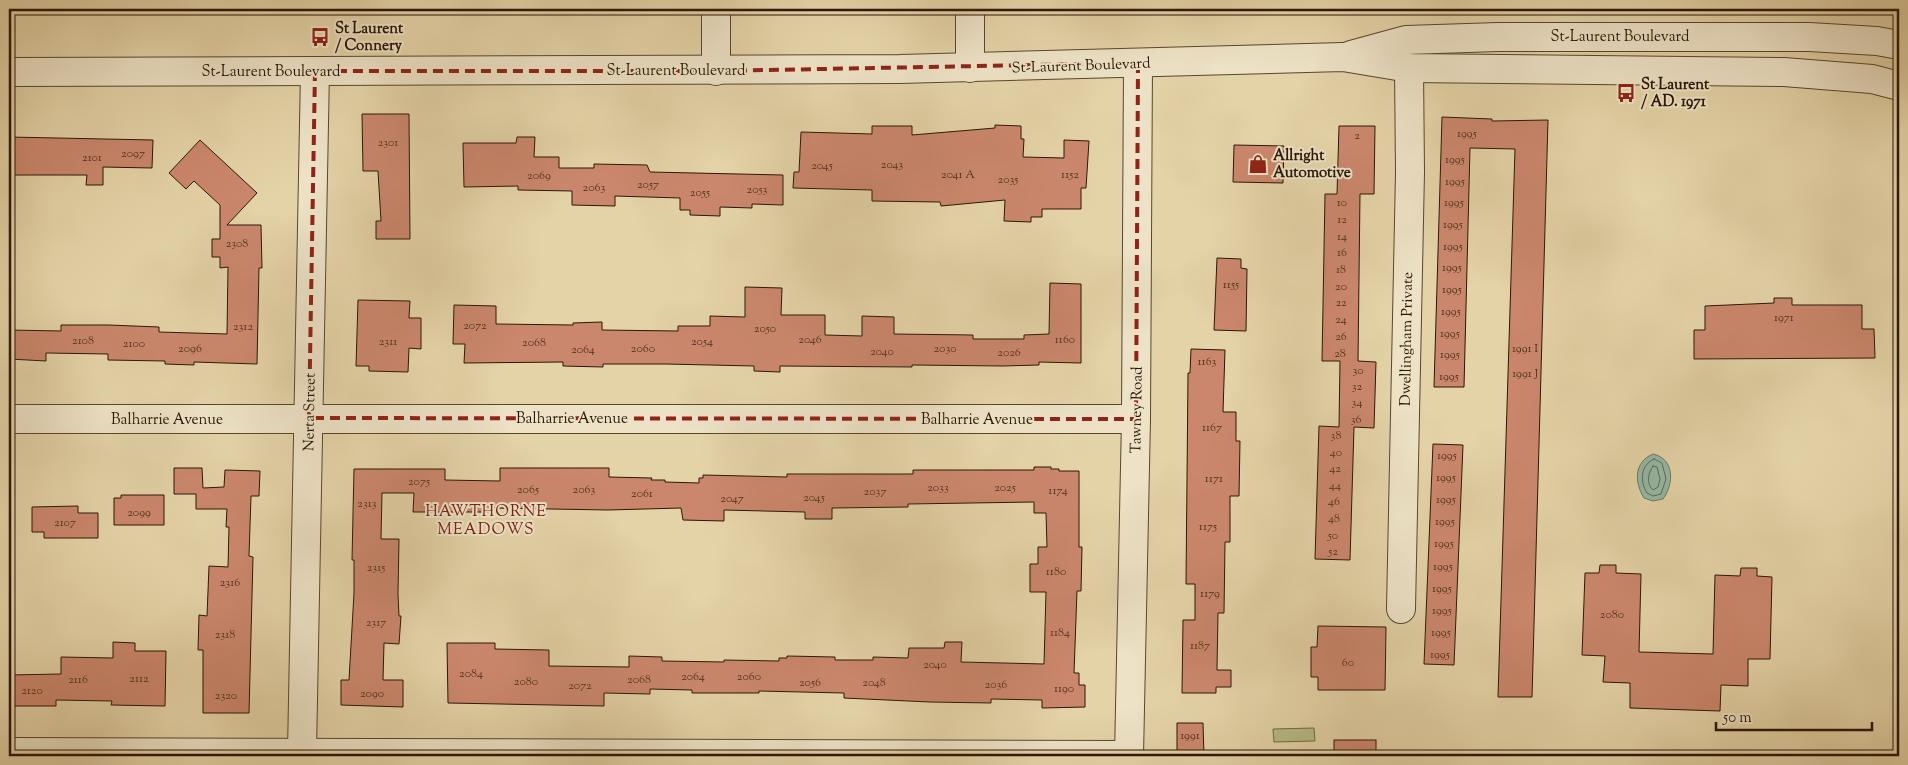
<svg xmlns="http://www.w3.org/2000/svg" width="1908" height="765" viewBox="0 0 1908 765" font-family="'Sorts Mill Goudy',serif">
  <rect width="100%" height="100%" fill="#e4d3a7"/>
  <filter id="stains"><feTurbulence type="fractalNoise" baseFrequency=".004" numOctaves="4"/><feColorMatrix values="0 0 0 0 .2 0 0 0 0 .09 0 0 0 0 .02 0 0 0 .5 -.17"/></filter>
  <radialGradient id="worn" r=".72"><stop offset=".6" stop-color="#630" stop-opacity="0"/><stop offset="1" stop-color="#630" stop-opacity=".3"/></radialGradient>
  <!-- green -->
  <path fill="#b7bb85" stroke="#706946" d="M1314 728 1315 741 1274 742 1273 729Z"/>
  <!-- water -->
  <path fill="#95b8a6" stroke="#6a7866" d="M1653 454C1675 459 1674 484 1663 499L1653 501 1644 498C1634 482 1634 462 1653 454Z"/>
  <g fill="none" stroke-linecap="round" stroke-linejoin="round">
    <!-- shore -->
    <g stroke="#606856" stroke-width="1">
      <path d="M1654 459 1662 463 1666 479 1661 494 1653 496 1647 493C1640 482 1640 465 1654 459Z"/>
      <path d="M1653 466 1657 467 1660 479 1658 487 1653 490C1646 484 1648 473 1653 466Z"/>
    </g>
  </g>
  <!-- building -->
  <g fill="#cb876d" stroke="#2a1707">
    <path d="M362 114H409L410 239H376V221H381L378 171H363Z"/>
    <path d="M1442 117 1492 119V121L1548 120 1532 697H1498L1515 149 1470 148 1464 387H1434Z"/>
    <path d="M995 125 1021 126V139H1024L1023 157 1064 158V140L1089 141 1086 188H1081V209H1042V217H1031V222L1004 221 1005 200 941 206 940 202 872 201V190L793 188 794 172H799L801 132 872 134V126H912V135L995 128Z"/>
    <path d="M1339 126H1375L1374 194H1360L1358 361 1376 362 1374 428 1354 427 1350 560 1315 559 1319 426 1339 427 1340 361H1322L1325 194H1337Z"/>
    <path d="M9 137 153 140 152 168 103 167V185H86L87 175H9Z"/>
    <path d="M517 137H535L534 157H559V168H594V164L647 165 650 172 783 175V205L752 204V208L720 207V216L690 215V210H680V198L615 196V206L572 205V191L518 190V186L464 187 463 143H516Z"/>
    <path d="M200 140 257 193 227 225H261L262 268H259L257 364 194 362V365L165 364V361L108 360V354L46 353V361L9 359V330L61 331V325H109L159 327V332L227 334 228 267 220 268V257H212V239H220V205L194 181 186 189 169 173Z"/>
    <path d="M1234 145 1284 146 1283 183 1233 182Z"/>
    <path d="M1217 258 1241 259V268L1247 269 1246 331 1214 330Z"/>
    <path d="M1050 283 1081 284V363L1039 362V365L1003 366 912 365V367L780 366V372L754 371V366L666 364H603V367L563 366V362L464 363 465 344H453L454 305 496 306V324L573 325V323L602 322V330L678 331V326H710V316L745 317V287L782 288 781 315H825V335L862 336V316L894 317V334L973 335V339H1024V335L1049 334Z"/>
    <path d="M1774 298H1792V305H1862V329H1874L1875 358 1694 359V330H1705V306L1774 303Z"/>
    <path d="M358 300 410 301 409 318H421V349L409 348 408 372 369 371V366H356Z"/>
    <path d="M1191 349 1225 350 1223 412H1236V441H1240L1239 496H1230V542H1225L1224 613H1218L1217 670H1231V687H1216V693H1182L1183 620H1195V584H1186L1188 373H1190Z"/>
    <path d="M1433 444 1463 445 1454 665 1424 664Z"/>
    <path d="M1034 467H1051V469H1059V471H1079V547H1082L1081 591H1077L1074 673H1079V685H1085V707L1042 708V700L991 699V703L930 702 844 698V693L759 691V693H692V690L650 689V694L604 693V706L448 703 447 643H495V649L549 650V666L629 667V656L662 657V661L724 662V660L779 661V658H787V656L835 657V660H873V657L908 658 909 648H944L945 642H962L961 662 1044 664 1046 592H1030V564H1038V547H1047L1046 513H1034V502L908 504V507L832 508V519H805V512L724 510V521L683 520 681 508 608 510 493 508V512H413L414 493H382L381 539H399L398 594 399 616H401L399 644 384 643 383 680H403V707L341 705V680H349L354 593V560H352L354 469H445V480L500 481V468H609V477L652 478 651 480H665V482L699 483V478H703V475L787 477V474H913V470H1034Z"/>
    <path d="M174 468H202L203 488 224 487 225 470 260 471 259 496H251L249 556 253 557 249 713H203V650H198L199 615 207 616 209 566 228 567 229 527H226L227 509H196V494H174Z"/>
    <path d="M121 495H164V525H114V498H121Z"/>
    <path d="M78 506V513H98V538H44V532H32V507Z"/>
    <path d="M1600 565H1616V573L1641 574 1639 652 1713 654 1715 575 1740 576 1741 568H1757V576L1772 577 1770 659H1748V686L1721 685 1720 711 1630 708V683L1603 682 1605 656 1582 655 1585 573H1599Z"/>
    <path d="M1318 626 1386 627 1385 690H1318V677H1311V647H1317Z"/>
    <path d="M113 642 135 643V651H166L165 706 111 705 112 701 56 700V706H9V675L61 674V657L113 658Z"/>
    <path d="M1177 723H1203L1204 756H1177Z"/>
    <rect x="1334" y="740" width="42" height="16"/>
  </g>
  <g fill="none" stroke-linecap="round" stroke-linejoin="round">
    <!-- minor casing -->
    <g stroke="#58462f" stroke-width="30">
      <g id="minor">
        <path d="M716 9V71"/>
        <path d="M970 9V68"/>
        <path d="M1351 55 1406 40 1498 37H1809L1877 41 1899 45"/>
        <path d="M9 72 900 69 1343 57 1409 68 1784 72 1872 79 1899 86"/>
        <path d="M9 419H1136"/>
        <path d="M1401 609 1410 172 1409 68"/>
        <path d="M9 752 1129 755"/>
        <path d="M302 752 315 71"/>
        <path d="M1129 756 1136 419 1138 63"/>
      </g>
    </g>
    <!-- minor -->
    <use href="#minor" stroke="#ede2c6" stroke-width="28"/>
  </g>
  <!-- marked area -->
  <path fill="none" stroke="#8f2418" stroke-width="4" stroke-dasharray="10 6" stroke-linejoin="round" d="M1138 63 1136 419 309 418 315 71H716Z"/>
  <!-- icons -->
  <defs>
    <g id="bus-bare" transform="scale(1.5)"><path d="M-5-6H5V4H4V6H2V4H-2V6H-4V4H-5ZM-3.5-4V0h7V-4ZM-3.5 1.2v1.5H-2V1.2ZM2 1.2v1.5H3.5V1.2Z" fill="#8f2418" stroke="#ede2c6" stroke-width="2.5" paint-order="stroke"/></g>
    <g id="shop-bare" transform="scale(1.5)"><path d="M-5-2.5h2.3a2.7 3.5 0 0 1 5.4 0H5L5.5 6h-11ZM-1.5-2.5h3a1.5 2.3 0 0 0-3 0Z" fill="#8f2418" stroke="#ede2c6" stroke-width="2.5" paint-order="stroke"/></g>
  </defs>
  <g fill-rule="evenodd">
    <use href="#bus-bare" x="320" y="37"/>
    <use href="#bus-bare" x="1626" y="93"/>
    <use href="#shop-bare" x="1258" y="164"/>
  </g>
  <g text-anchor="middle" stroke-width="4" stroke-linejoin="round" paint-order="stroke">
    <!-- number labels -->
    <g font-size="12" fill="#523320">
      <text x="1467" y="137">1995</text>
      <text x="1357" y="139">2</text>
      <text x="388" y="146">2301</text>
      <text x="133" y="157">2097</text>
      <text x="92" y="161">2101</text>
      <text x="1455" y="163">1995</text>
      <text x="892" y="168">2043</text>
      <text x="822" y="169">2045</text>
      <text x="958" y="178">2041 A</text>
      <text x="1070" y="178">1152</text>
      <text x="539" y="179">2069</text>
      <text x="1008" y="183">2035</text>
      <text x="1455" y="185">1995</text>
      <text x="648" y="188">2057</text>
      <text x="594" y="191">2063</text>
      <text x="757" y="193">2053</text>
      <text x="700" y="196">2055</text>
      <text x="1342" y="206">10</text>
      <text x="1454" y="206">1995</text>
      <text x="1342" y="223">12</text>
      <text x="1453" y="228">1995</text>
      <text x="1342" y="240">14</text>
      <text x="237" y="247">2308</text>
      <text x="1453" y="250">1995</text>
      <text x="1342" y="256">16</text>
      <text x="1452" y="271">1995</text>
      <text x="1341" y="273">18</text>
      <text x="1231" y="288">1155</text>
      <text x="1341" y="290">20</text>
      <text x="1452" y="293">1995</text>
      <text x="1341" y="306">22</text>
      <text x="1451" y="315">1995</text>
      <text x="1784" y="321">1971</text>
      <text x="1341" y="323">24</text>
      <text x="475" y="329">2072</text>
      <text x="243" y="330">2312</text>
      <text x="765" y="332">2050</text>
      <text x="1450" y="337">1995</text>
      <text x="1341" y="340">26</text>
      <text x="810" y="343">2046</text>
      <text x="1065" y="343">1160</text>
      <text x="83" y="344">2108</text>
      <text x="388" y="345">2311</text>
      <text x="702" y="345">2054</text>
      <text x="534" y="346">2068</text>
      <text x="134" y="347">2100</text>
      <text x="190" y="352">2096</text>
      <text x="643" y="352">2060</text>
      <text x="945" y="352">2030</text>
      <text x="1525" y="352">1991 I</text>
      <text x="583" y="353">2064</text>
      <text x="882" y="355">2040</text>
      <text x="1009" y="356">2026</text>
      <text x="1340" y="357">28</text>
      <text x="1450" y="358">1995</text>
      <text x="1207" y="365">1163</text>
      <text x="1358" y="374">30</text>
      <text x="1525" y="377">1991 J</text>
      <text x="1449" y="380">1995</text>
      <text x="1357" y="390">32</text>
      <text x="1357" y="406">34</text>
      <text x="1356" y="423">36</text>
      <text x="1212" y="431">1167</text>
      <text x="1336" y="439">38</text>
      <text x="1336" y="456">40</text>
      <text x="1447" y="459">1995</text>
      <text x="1335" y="472">42</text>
      <text x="1446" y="481">1995</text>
      <text x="1214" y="482">1171</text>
      <text x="419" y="485">2075</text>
      <text x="1335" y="489">44</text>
      <text x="938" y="491">2033</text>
      <text x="1005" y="491">2025</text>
      <text x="528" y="493">2065</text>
      <text x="584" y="493">2063</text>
      <text x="1058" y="494">1174</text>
      <text x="875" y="495">2037</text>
      <text x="642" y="497">2061</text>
      <text x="814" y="501">2045</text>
      <text x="732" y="502">2047</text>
      <text x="1446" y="503">1995</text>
      <text x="1334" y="505">46</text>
      <text x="367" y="507">2313</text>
      <text x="139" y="516">2099</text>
      <text x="1334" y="522">48</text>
      <text x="1445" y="525">1995</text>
      <text x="65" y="526">2107</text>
      <text x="1208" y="530">1175</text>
      <text x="1333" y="539">50</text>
      <text x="1444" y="547">1995</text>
      <text x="1333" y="555">52</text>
      <text x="1443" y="570">1995</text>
      <text x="376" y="571">2315</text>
      <text x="1056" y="575">1180</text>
      <text x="230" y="586">2316</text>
      <text x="1442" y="592">1995</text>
      <text x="1210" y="597">1179</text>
      <text x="1442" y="614">1995</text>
      <text x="1612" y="618">2080</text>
      <text x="376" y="626">2317</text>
      <text x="1060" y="636">1184</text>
      <text x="1441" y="636">1995</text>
      <text x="225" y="638">2318</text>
      <text x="1200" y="649">1187</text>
      <text x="1440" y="658">1995</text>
      <text x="1348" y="666">60</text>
      <text x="935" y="668">2040</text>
      <text x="471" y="677">2084</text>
      <text x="693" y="680">2064</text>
      <text x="749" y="680">2060</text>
      <text x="139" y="682">2112</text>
      <text x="78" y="683">2116</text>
      <text x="639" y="683">2068</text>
      <text x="526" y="685">2080</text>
      <text x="810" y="686">2056</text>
      <text x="874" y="686">2048</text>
      <text x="996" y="688">2036</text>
      <text x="580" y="689">2072</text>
      <text x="1064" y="692">1190</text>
      <text x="32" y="694">2120</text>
      <text x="372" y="697">2090</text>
      <text x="226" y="699">2320</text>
      <text x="1190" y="739">1991</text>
    </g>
    <!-- poi labels -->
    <g font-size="15" font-weight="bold" fill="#2a1707" stroke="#ede2c6" text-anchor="start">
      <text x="335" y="33">St Laurent<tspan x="335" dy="17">/ Connery</tspan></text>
      <text x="1641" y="89">St Laurent<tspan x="1641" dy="17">/ AD. 1971</tspan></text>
      <text x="1273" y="160">Allright<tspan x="1273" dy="17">Automotive</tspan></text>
    </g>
    <!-- street labels -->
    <g font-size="15" fill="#2a1707" stroke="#ede2c6">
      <text x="1620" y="41">St-Laurent Boulevard</text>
      <text transform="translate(1081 65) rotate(-2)" y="5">St-Laurent Boulevard</text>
      <text x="676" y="75">St-Laurent Boulevard</text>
      <text x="271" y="76">St-Laurent Boulevard</text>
      <text transform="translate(1406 339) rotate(-89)" y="5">Dwellingham Private</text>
      <text transform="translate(1136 410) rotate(-89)" y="5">Tawney Road</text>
      <text transform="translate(309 412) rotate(-89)" y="5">Nerta Street</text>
      <text x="572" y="423">Balharrie Avenue</text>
      <text x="167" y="424">Balharrie Avenue</text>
      <text x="977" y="424">Balharrie Avenue</text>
    </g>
    <!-- neighbourhood labels -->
    <g font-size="16" letter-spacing="1" fill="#7a1f14" stroke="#ede2c6">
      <text x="486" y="516">HAWTHORNE<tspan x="486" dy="18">MEADOWS</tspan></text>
    </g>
  </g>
  <!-- margin -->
  <rect width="1908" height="765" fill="none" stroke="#e4d3a7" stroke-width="30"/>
  <rect x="10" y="10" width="1888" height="745" fill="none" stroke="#2a1707" stroke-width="2.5"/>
  <rect x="15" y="15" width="1878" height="735" fill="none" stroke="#2a1707"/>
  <!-- scale -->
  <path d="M1716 722v8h156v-8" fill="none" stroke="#2a1707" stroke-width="2.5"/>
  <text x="1723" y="722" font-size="15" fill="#2a1707" stroke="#ede2c6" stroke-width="4" paint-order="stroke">50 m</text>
  <rect width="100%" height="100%" filter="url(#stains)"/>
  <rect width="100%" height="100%" fill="url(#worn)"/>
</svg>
